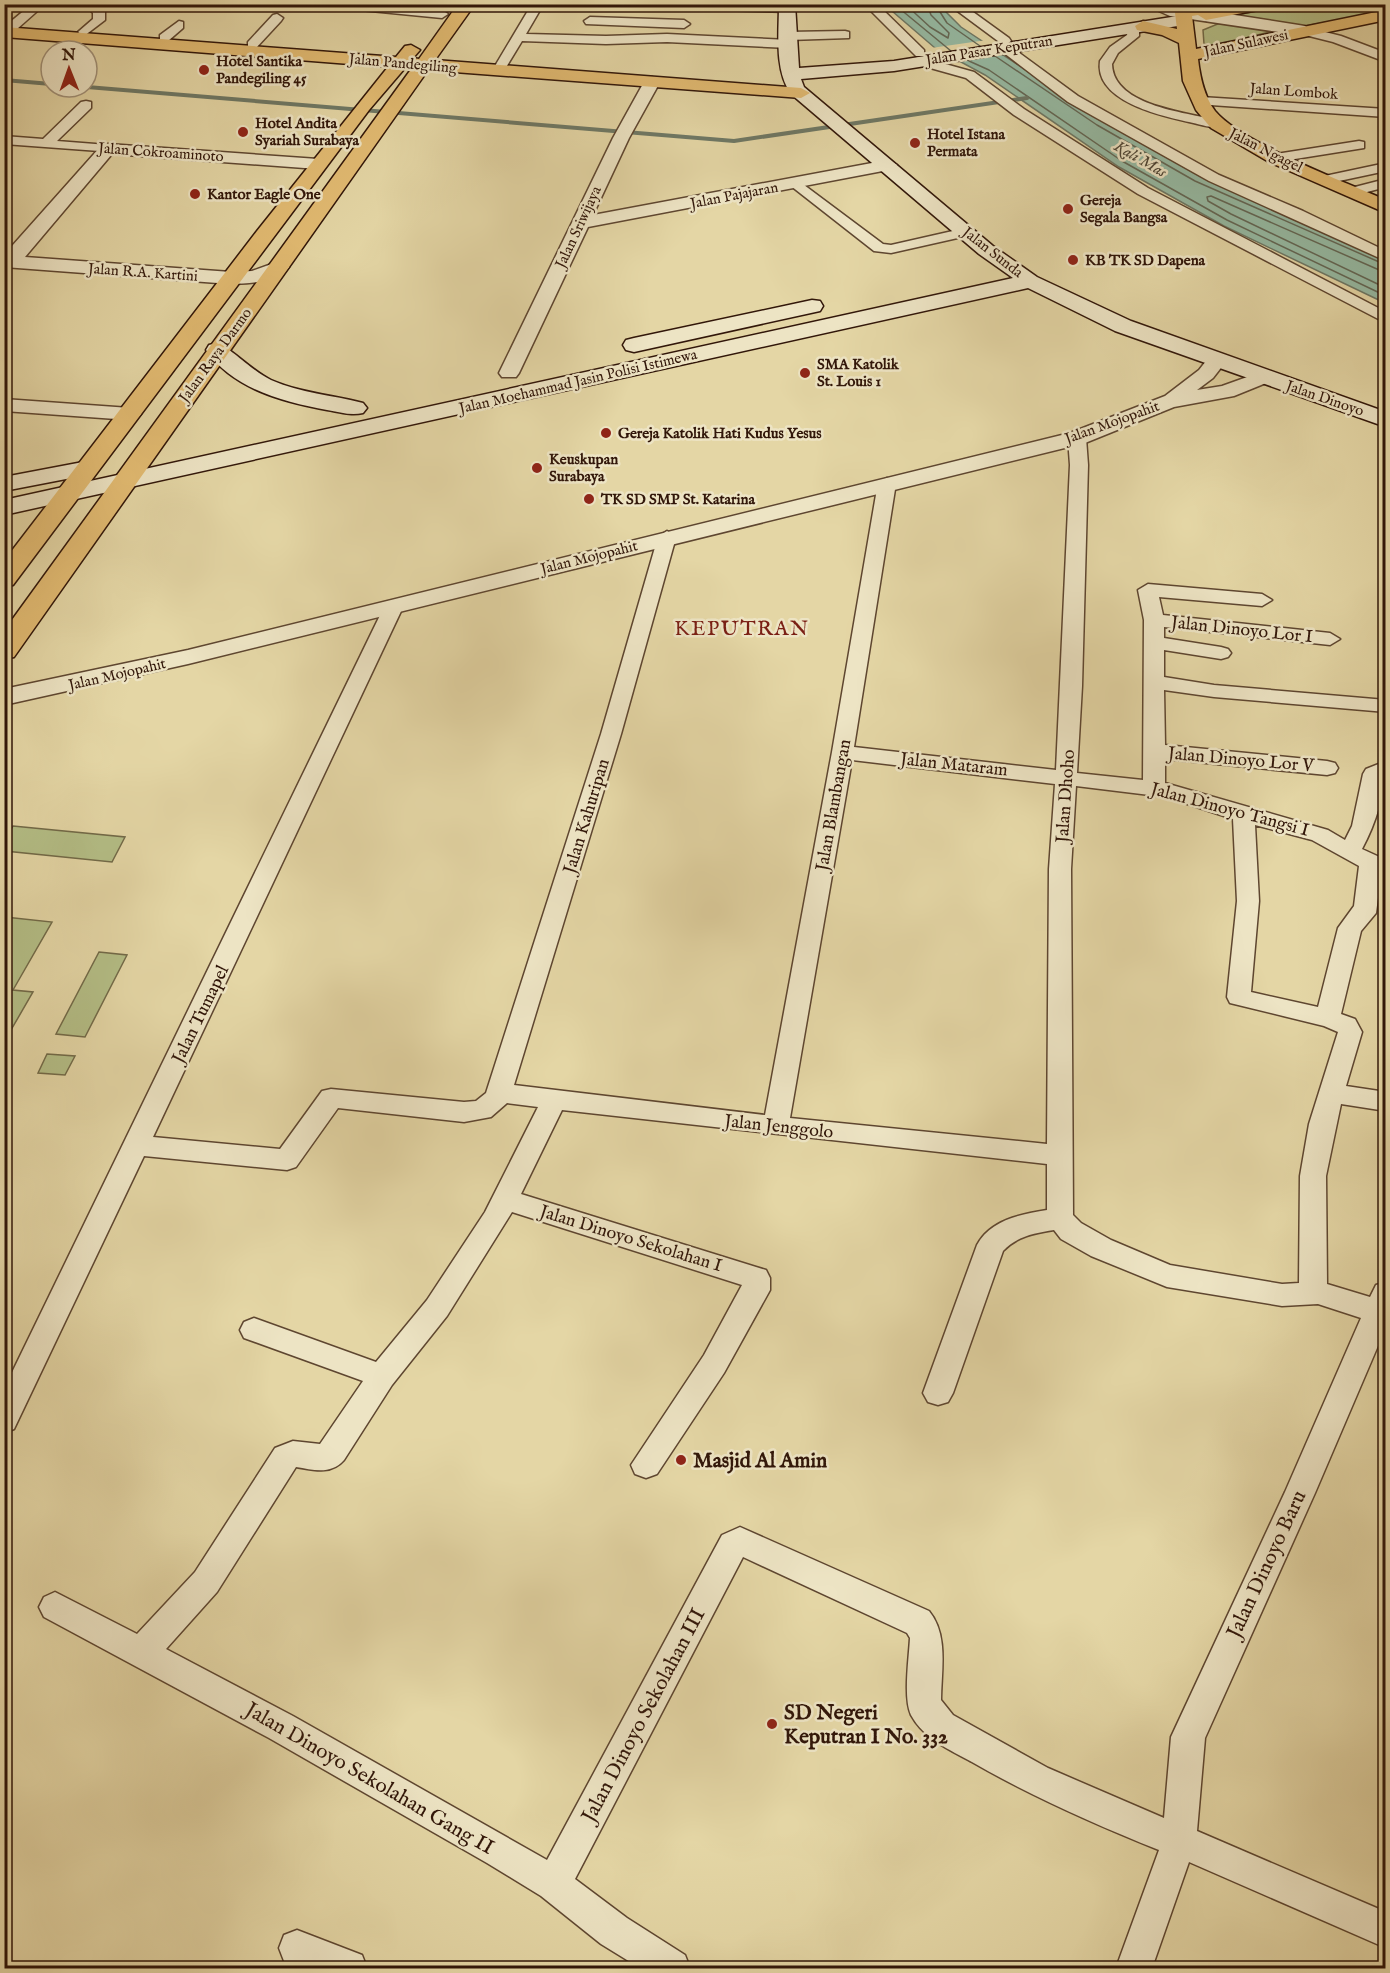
<svg xmlns="http://www.w3.org/2000/svg" width="1390" height="1973" viewBox="0 0 1390 1973" font-family="'IM FELL English',serif">
  <rect width="100%" height="100%" fill="#e4d6a5"/>
  <filter id="stains"><feTurbulence type="fractalNoise" baseFrequency=".00333" numOctaves="4"/><feColorMatrix values="0 0 0 0 .2 0 0 0 0 .09 0 0 0 0 .02 0 0 0 .5 -.17"/></filter>
  <radialGradient id="worn" r=".72"><stop offset=".6" stop-color="#630" stop-opacity="0"/><stop offset="1" stop-color="#630" stop-opacity=".3"/></radialGradient>
  <!-- green -->
  <g fill="#b4be86" stroke="#726a48" stroke-width="1.5">
    <path d="M1292 5H1385V11L1305 26 1236 15Z"/>
    <path d="M1220 23 1273 31 1214 46 1204 44 1203 30Z"/>
    <path d="M13 826 125 837 112 862 5 851V840Z"/>
    <path d="M5 917 52 922 13 990 33 992 11 1030 5 1029Z"/>
    <path d="M99 952 127 955 85 1037 56 1034Z"/>
    <path d="M47 1054 75 1056 65 1075 38 1073Z"/>
  </g>
  <!-- water -->
  <path fill="#96baa3" stroke="#6e7865" stroke-width="1.5" d="M885 5H939L961 27 1101 120 1198 175 1385 260V303L1224 226 1119 167 985 75 935 48Z"/>
  <!-- pier -->
  <path fill="#e4d6a5" d="M987 40 1002 50 946 58 931 48Z"/>
  <g fill="none" stroke-linecap="round" stroke-linejoin="round">
    <!-- shore -->
    <g stroke="#646856" stroke-width="1.5">
      <path d="M894 4 951 51"/>
      <path d="M905 4 930 27 948 38 949 33 931 15 927 4"/>
      <path d="M935 4 947 23 980 46"/>
      <path d="M995 56 1097 125 1195 181 1386 265"/>
      <path d="M969 61 989 70 1122 161 1227 220 1386 296"/>
      <path d="M1386 273 1211 196 1207 197 1208 201 1231 214 1386 288"/>
    </g>
    <!-- stream -->
    <g stroke="#6e7865" stroke-width="4">
      <path d="M4 80 51 84"/>
      <path d="M87 87 734 141 1027 98"/>
    </g>
    <!-- minor casing -->
    <g stroke="#5e4630" stroke-width="3">
      <g id="minor">
        <path d="M32 4 43 6 17 29H9V23Z"/>
        <path d="M84 4H98L105 12V20L84 36 78 32 93 19V13Z"/>
        <path d="M334 4H381L442 10 448 14 442 18 340 8Z"/>
        <path d="M532 4 787 5 793 9 791 12 543 5 526 34 606 36 667 34 789 40 795 44 789 48 667 42 606 44 522 41 505 69H497L495 66Z"/>
        <path d="M864 4H877L924 50V56H916Z"/>
        <path d="M948 4H962L1009 38 1011 41 1007 44 1078 96 1219 175 1303 211 1386 251V261L1209 181 1068 102 1000 50 998 47 1002 44Z"/>
        <path d="M277 14 283 18 281 21 256 48H248V42L273 15Z"/>
        <path d="M590 17 684 20 690 24 684 28 586 24 584 21Z"/>
        <path d="M179 21 183 22V28L168 41H160V35Z"/>
        <path d="M1133 24 1139 28V36L1118 53 1112 64C1113 107 1190 113 1222 121V127C1212 129 1199 124 1189 122 1161 116 1094 101 1100 61L1110 47 1127 35 1129 25Z"/>
        <path d="M1305 27 1341 36 1386 53V62L1333 42 1301 34 1299 31Z"/>
        <path d="M845 31 849 32V38L789 40 783 36 789 32Z"/>
        <path d="M920 57 974 72 1024 109 1148 188 1386 312V323L1138 194 1014 115 966 78 916 64V58Z"/>
        <path d="M1201 97 1386 109V117L1196 104V98Z"/>
        <path d="M86 101 91 102V108L57 141 108 145 115 149 113 152 4 144V136L43 139 81 102Z"/>
        <path d="M1359 141 1364 142V148L1276 162 1269 158 1276 154Z"/>
        <path d="M1386 163V171L1325 184 1318 180 1320 177Z"/>
        <path d="M796 179 883 244 891 245 966 228 973 232 971 235 891 253 874 251 791 186 789 183Z"/>
        <path d="M1386 179V187L1352 196 1345 192 1347 189Z"/>
        <path d="M1077 433 1086 438 1088 465 1082 686 1077 773 1143 780 1144 620 1138 590 1148 584 1262 594 1272 600 1262 606 1159 597 1163 615 1330 633 1340 639 1330 645 1164 627V638L1221 647 1228 649 1231 653 1228 657 1221 659 1164 650V677L1214 685 1386 700V712L1214 697 1164 690 1165 745 1327 761 1335 763 1338 768 1335 773 1327 775 1165 759V783L1328 830 1345 840 1352 826 1363 774 1366 769 1386 761C1386 791 1376 823 1362 849L1386 860V876L1381 875 1376 913 1361 931 1341 1014 1355 1019 1362 1032 1346 1086 1386 1092V1111L1341 1104 1326 1176 1327 1284 1370 1297 1376 1285 1386 1282V1327L1315 1493 1205 1738 1197 1831 1386 1912V1948L1189 1862 1152 1968H1116L1159 1850C1094 1824 1033 1797 972 1762 950 1750 924 1739 911 1715 903 1698 909 1658 910 1638L907 1633 743 1557 575 1879 627 1918 685 1955 690 1968H640L601 1944 541 1896 487 1863 269 1738 44 1617 39 1607 44 1597 55 1592 137 1634 195 1572 275 1448 293 1441 320 1444 363 1381 244 1338 240 1330 244 1322 254 1318 376 1362 427 1300 485 1212 538 1107 507 1103 491 1117 464 1122 338 1108 296 1167 287 1170 144 1156 14 1429 4 1433V1389L386 603H400L403 607 153 1137 280 1149 322 1091 331 1089 464 1102 476 1101 486 1093 601 734 658 537 667 531 676 537 621 734 514 1085 765 1115 832 752 878 483 887 478 896 483 854 747 1056 770 1070 465 1068 438ZM852 760 1055 784 1049 869 1047 1144 790 1118ZM1076 786 1166 797 1233 819 1237 901 1227 997 1230 1003 1324 1026 1338 1032 1309 1124 1300 1176 1299 1283 1282 1284 1170 1265 1111 1240 1081 1223 1073 1215 1071 869ZM1255 825 1312 840 1359 866 1354 906 1338 928 1318 1007 1251 992 1259 901ZM562 1110 1047 1164V1210C1021 1214 990 1220 977 1245L923 1393 928 1402 938 1405 948 1402 953 1393 1003 1251C1017 1236 1035 1233 1054 1230L1061 1239 1091 1256 1167 1287 1282 1306 1318 1304 1361 1318 1285 1492 1171 1737 1164 1818 1048 1768 953 1715 941 1700C941 1672 949 1635 929 1611L740 1527 722 1535 547 1860 293 1716 166 1649 217 1592 296 1467C314 1470 331 1475 344 1460L392 1385 447 1316 512 1212 742 1285 704 1355 631 1465 635 1474 646 1478 657 1474 724 1373 770 1290V1278L766 1270 756 1267 521 1194Z"/>
        <path d="M297 1930 362 1955 367 1968H304L284 1961 279 1948 284 1935Z"/>
      </g>
    </g>
    <!-- tertiary casing -->
    <g stroke="#5e4630" stroke-width="3">
      <g id="tertiary">
        <path d="M1143 4H1164L1305 26 1313 31 1305 36 1170 16Z"/>
        <path d="M652 77 660 82 629 138 593 215 888 160 897 165 888 170 588 227 519 373 516 377H502L499 373 613 138 644 82Z"/>
        <path d="M108 144 318 159 327 164 318 169 112 154 25 257 231 272 252 271 280 261 289 267C278 283 249 283 231 284L4 267V255L102 145Z"/>
        <path d="M1217 354 1224 356 1227 360 1213 378 1197 390 1222 386 1264 371 1271 373 1274 377 1271 381 1234 396 1174 407 1085 443 188 664 4 705V689L188 650 1070 433 1165 396 1199 370 1210 356Z"/>
        <path d="M4 399 130 408 137 410 141 414 137 418 130 420 4 411Z"/>
      </g>
    </g>
    <!-- secondary casing -->
    <g stroke="#311609" stroke-width="3">
      <g id="secondary">
        <path d="M779 4H795L799 68 894 61 1184 15 1190 16 1192 20 1190 24 1184 25 894 71 801 79 804 87 993 246 1037 277 1131 321 1386 412V427L1115 331 1028 288 4 515V500L1013 278 979 254 791 94C774 70 779 32 779 4Z"/>
        <path d="M812 300 820 301 823 306 820 311 634 352 626 350 623 345 626 340 634 338Z"/>
        <path d="M217 343C230 347 253 372 271 380 301 393 332 395 363 403L367 408 363 413C351 416 339 412 327 410 283 402 233 389 206 350L209 345Z"/>
        <path d="M83 462 92 464 95 469 92 474 4 491V477Z"/>
      </g>
    </g>
    <!-- primary casing -->
    <g stroke="#311609" stroke-width="3">
      <path id="primary" d="M458 4H475L435 60 801 88 810 93 801 98 428 70 14 657 4 659V631L412 68H405L369 110 13 585 4 587V561L257 231 388 67 4 37V27L396 57 405 46 411 45 420 50 413 58 419 59Z"/>
    </g>
    <!-- trunk casing -->
    <g stroke="#311609" stroke-width="3">
      <path id="trunk" d="M1201 4H1271L1263 9 1206 20 1198 15 1192 16 1196 49 1386 10V20L1198 59C1200 77 1204 96 1215 111 1240 142 1345 182 1386 200V213L1269 162 1211 128 1196 110 1183 81 1179 43 1162 35 1137 30 1135 26 1143 21 1177 29 1175 13 1177 10Z"/>
    </g>
    <!-- minor -->
    <use href="#minor" fill="#ede4c4" fill-rule="evenodd"/>
    <!-- tertiary -->
    <use href="#tertiary" fill="#ede4c4" fill-rule="evenodd"/>
    <!-- secondary -->
    <use href="#secondary" fill="#ede4c4" fill-rule="evenodd"/>
    <!-- primary -->
    <use href="#primary" fill="#e2bb72" fill-rule="evenodd"/>
    <!-- trunk -->
    <use href="#trunk" fill="#e2bb72" fill-rule="evenodd"/>
  </g>
  <!-- markers -->
  <g fill="#8f2418" stroke="#ede4c4" stroke-width="2">
    <circle cx="204" cy="70" r="6"/>
    <circle cx="243" cy="132" r="6"/>
    <circle cx="915" cy="143" r="6"/>
    <circle cx="195" cy="194" r="6"/>
    <circle cx="1068" cy="209" r="6"/>
    <circle cx="1073" cy="260" r="6"/>
    <circle cx="805" cy="373" r="6"/>
    <circle cx="606" cy="433" r="6"/>
    <circle cx="537" cy="468" r="6"/>
    <circle cx="589" cy="499" r="6"/>
    <circle cx="681" cy="1460" r="6"/>
    <circle cx="772" cy="1724" r="6"/>
  </g>
  <g text-anchor="middle" stroke-width="5" stroke-linejoin="round" paint-order="stroke">
    <!-- far-street labels -->
    <g font-size="15" fill="#311609" stroke="#ede4c4">
      <text transform="translate(1246 43) rotate(-12)" y="5">Jalan Sulawesi</text>
      <text transform="translate(989 50) rotate(-9)" y="5">Jalan Pasar Keputran</text>
      <text transform="translate(403 63) rotate(5)" y="5">Jalan Pandegiling</text>
      <text transform="translate(1294 91) rotate(4)" y="5">Jalan Lombok</text>
      <text transform="translate(1266 150) rotate(27)" y="5">Jalan Ngagel</text>
      <text transform="translate(161 152) rotate(4)" y="5">Jalan Cokroaminoto</text>
      <text transform="translate(734 195) rotate(-11)" y="5">Jalan Pajajaran</text>
      <text transform="translate(578 227) rotate(-65)" y="5">Jalan Sriwijaya</text>
      <text transform="translate(993 252) rotate(38)" y="5">Jalan Sunda</text>
      <text transform="translate(143 272) rotate(4)" y="5">Jalan R.A. Kartini</text>
      <text transform="translate(215 355) rotate(-54)" y="5">Jalan Raya Darmo</text>
      <text transform="translate(578 381) rotate(-13)" y="5">Jalan Moehammad Jasin Polisi Istimewa</text>
      <text transform="translate(1325 398) rotate(19)" y="5">Jalan Dinoyo</text>
      <text transform="translate(1112 422) rotate(-20)" y="5">Jalan Mojopahit</text>
      <text transform="translate(589 557) rotate(-14)" y="5">Jalan Mojopahit</text>
      <text transform="translate(117 674) rotate(-13)" y="5">Jalan Mojopahit</text>
    </g>
    <!-- far-poi labels -->
    <g font-size="15" font-weight="bold" fill="#311609" stroke="#ede4c4" text-anchor="start">
      <text x="216" y="66">Hotel Santika<tspan x="216" dy="17">Pandegiling 45</tspan></text>
      <text x="255" y="128">Hotel Andita<tspan x="255" dy="17">Syariah Surabaya</tspan></text>
      <text x="927" y="139">Hotel Istana<tspan x="927" dy="17">Permata</tspan></text>
      <text x="207" y="199">Kantor Eagle One</text>
      <text x="1080" y="205">Gereja<tspan x="1080" dy="17">Segala Bangsa</tspan></text>
      <text x="1085" y="265">KB TK SD Dapena</text>
      <text x="817" y="369">SMA Katolik<tspan x="817" dy="17">St. Louis 1</tspan></text>
      <text x="618" y="438">Gereja Katolik Hati Kudus Yesus</text>
      <text x="549" y="464">Keuskupan<tspan x="549" dy="17">Surabaya</tspan></text>
      <text x="601" y="504">TK SD SMP St. Katarina</text>
    </g>
    <!-- far-water labels -->
    <g font-size="16" font-style="italic" fill="#4f4737" stroke="#ede4c4">
      <text transform="translate(1141 158) rotate(30)" y="6">Kali Mas</text>
    </g>
    <!-- street labels -->
    <g font-size="18" fill="#311609" stroke="#ede4c4">
      <text transform="translate(1242 629) rotate(6)" y="6">Jalan Dinoyo Lor I</text>
      <text transform="translate(1241 759) rotate(5)" y="6">Jalan Dinoyo Lor V</text>
      <text transform="translate(954 764) rotate(6)" y="6">Jalan Mataram</text>
      <text transform="translate(1065 796) rotate(-86)" y="6">Jalan Dhoho</text>
      <text transform="translate(833 805) rotate(-80)" y="6">Jalan Blambangan</text>
      <text transform="translate(1230 809) rotate(15)" y="6">Jalan Dinoyo Tangsi I</text>
      <text transform="translate(586 816) rotate(-73)" y="6">Jalan Kahuripan</text>
      <text transform="translate(200 1014) rotate(-64)" y="6">Jalan Tumapel</text>
      <text transform="translate(779 1126) rotate(6)" y="6">Jalan Jenggolo</text>
      <text transform="translate(631 1238) rotate(17)" y="6">Jalan Dinoyo Sekolahan I</text>
    </g>
    <!-- quarter labels -->
    <g font-size="21" letter-spacing="1.5" fill="#7a1f14" stroke="#ede4c4">
      <text x="742" y="635">KEPUTRAN</text>
    </g>
    <!-- near-poi labels -->
    <g font-size="21" font-weight="bold" fill="#311609" stroke="#ede4c4" text-anchor="start">
      <text x="693" y="1467">Masjid Al Amin</text>
      <text x="784" y="1719">SD Negeri<tspan x="784" dy="24">Keputran I No. 332</tspan></text>
    </g>
    <!-- near-street labels -->
    <g font-size="21" fill="#311609" stroke="#ede4c4">
      <text transform="translate(1266 1564) rotate(-65)" y="7">Jalan Dinoyo Baru</text>
      <text transform="translate(643 1715) rotate(-62)" y="7">Jalan Dinoyo Sekolahan III</text>
      <text transform="translate(370 1778) rotate(30)" y="7">Jalan Dinoyo Sekolahan Gang II</text>
    </g>
  </g>
  <!-- margin -->
  <rect width="1390" height="1973" fill="none" stroke="#e4d6a5" stroke-width="24"/>
  <rect x="6" y="6" width="1378" height="1961" fill="none" stroke="#311609" stroke-width="3"/>
  <rect x="12" y="12" width="1366" height="1949" fill="none" stroke="#311609" stroke-width="1.5"/>
  <!-- north arrow -->
  <g transform="translate(69 69) rotate(359)"><circle r="28" fill="#ede4c4" stroke="#a29279" stroke-width="1.5"/>
  <path d="M0-4.5L10 22L0 15L-10 22Z" fill="#8f2418"/>
  <text y="-9" font-size="16" font-weight="bold" text-anchor="middle" fill="#311609">N</text>
  </g>
  <rect width="100%" height="100%" filter="url(#stains)"/>
  <rect width="100%" height="100%" fill="url(#worn)"/>
</svg>
